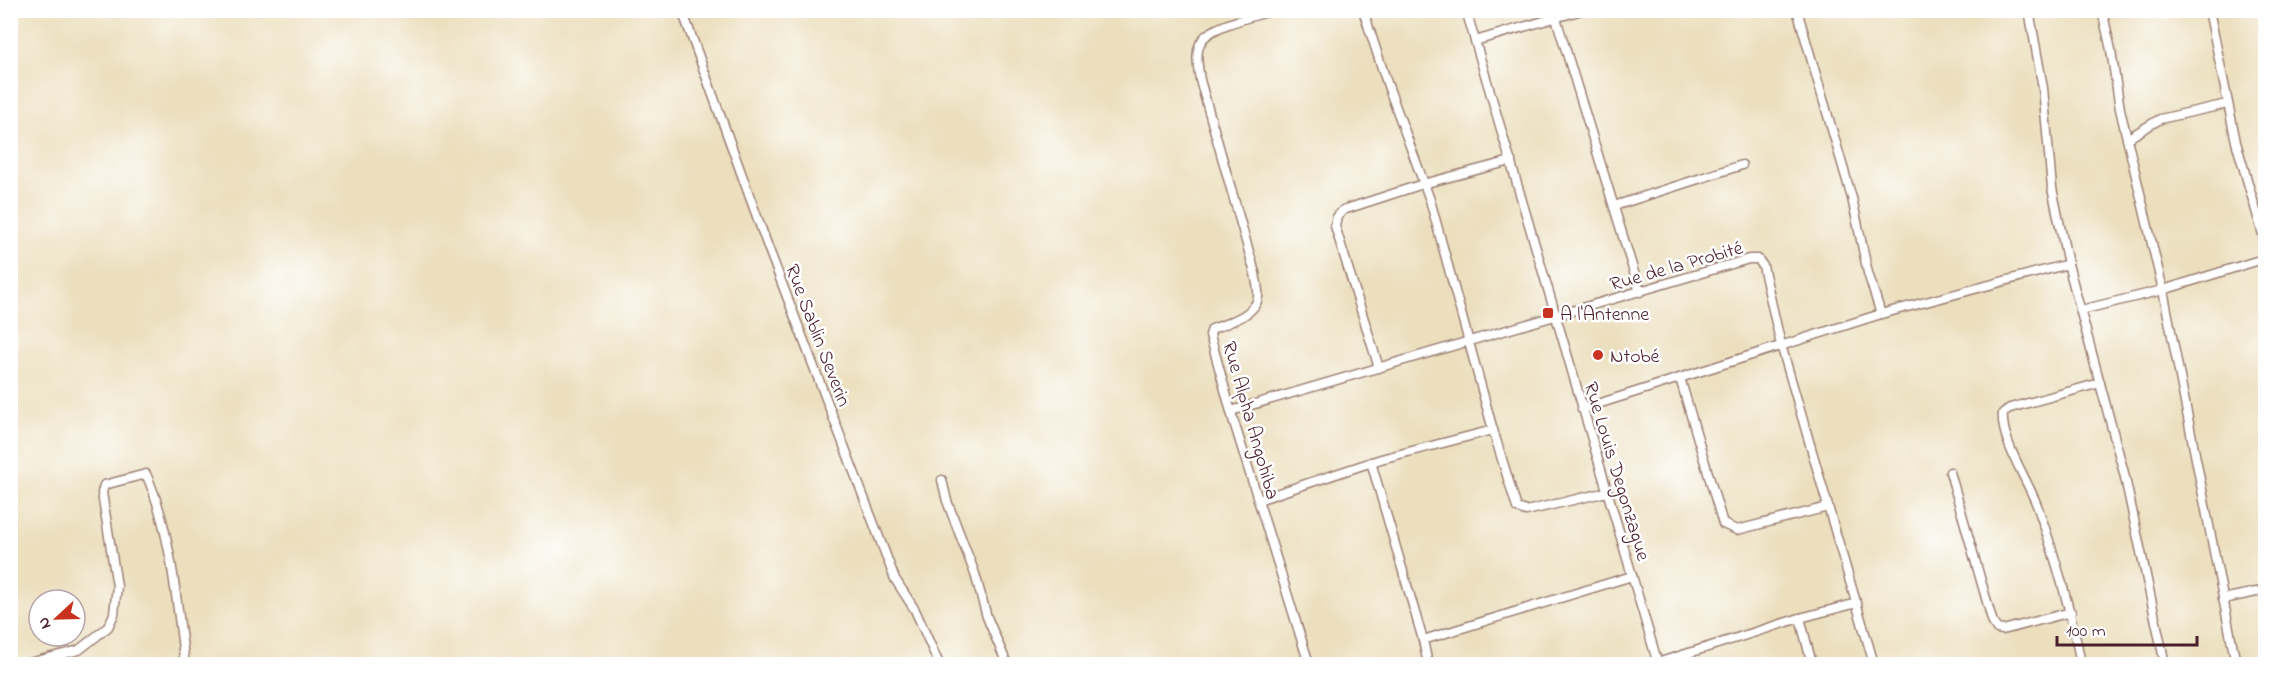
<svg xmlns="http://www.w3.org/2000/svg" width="2276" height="675" viewBox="0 0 2276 675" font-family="'Indie Flower',sans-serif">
  <rect width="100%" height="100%" fill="#fff"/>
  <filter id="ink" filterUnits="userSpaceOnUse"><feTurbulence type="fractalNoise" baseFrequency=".0167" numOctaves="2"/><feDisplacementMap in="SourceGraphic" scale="12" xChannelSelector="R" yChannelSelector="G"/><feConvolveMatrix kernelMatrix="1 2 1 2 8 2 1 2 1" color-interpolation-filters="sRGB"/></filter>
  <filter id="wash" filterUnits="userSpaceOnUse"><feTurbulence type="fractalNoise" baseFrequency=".008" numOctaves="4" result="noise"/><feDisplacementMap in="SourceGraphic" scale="24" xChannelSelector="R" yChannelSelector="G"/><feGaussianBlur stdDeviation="1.35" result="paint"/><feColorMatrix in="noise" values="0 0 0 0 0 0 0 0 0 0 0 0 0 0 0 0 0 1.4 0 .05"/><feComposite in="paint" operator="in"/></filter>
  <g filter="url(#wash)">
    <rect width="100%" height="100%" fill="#ecdfbe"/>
  </g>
  <g filter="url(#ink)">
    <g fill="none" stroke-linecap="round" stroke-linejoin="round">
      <!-- street casing -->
      <g stroke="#9b7f74" stroke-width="11">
        <g id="street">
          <path d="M682 10 768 247 895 579 915 610 939 664"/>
          <path d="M1273 10C1256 16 1213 25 1203 39 1194 50 1198 67 1200 80L1255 273C1256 280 1259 290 1258 297 1256 315 1227 323 1212 329L1210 335 1233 419 1309 664"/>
          <path d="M1363 10 1387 83 1430 200 1493 430 1517 508 1526 511 1607 492"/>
          <path d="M1466 10 1658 664"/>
          <path d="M1797 10 1852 198 1868 273 1881 314"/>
          <path d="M2029 10 2043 88 2052 188 2068 264 2124 473 2165 664"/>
          <path d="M2102 10 2111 50 2120 109 2163 290 2236 664"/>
          <path d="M2209 10 2236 142 2266 245"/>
          <path d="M1556 18 1640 292"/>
          <path d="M1475 41 1582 10"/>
          <path d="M2127 139 2160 119 2227 104"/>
          <path d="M1614 206 1742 165"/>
          <path d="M2081 310 2163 290 2266 258"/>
          <path d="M1379 368 1335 226 1337 217 1343 210 1423 184 1511 161"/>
          <path d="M1680 378 1723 524 1737 530 1828 507"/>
          <path d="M1582 409 1881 314 2068 264"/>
          <path d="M1231 411 1749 259H1758L1763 266 1781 345 1874 664"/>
          <path d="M1371 462 1423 640 1428 664"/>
          <path d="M1950 472 1993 623 1997 629 2003 630 2071 612"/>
          <path d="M942 480 947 501 975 574 987 617 1007 664"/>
          <path d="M1258 500 1381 459 1493 430"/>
          <path d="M2223 599 2266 590"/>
          <path d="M1423 640 1632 576"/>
          <path d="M25 664 79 650 108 627 114 614 117 586 102 493 104 485 146 474C171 528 177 606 185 664"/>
          <path d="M1654 664 1800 618"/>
          <path d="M1812 664 1800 618 1857 603"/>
          <path d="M2081 664C2071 611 2056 559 2038 508 2029 482 2000 440 2003 413L2010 408 2100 383"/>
        </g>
      </g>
      <!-- street -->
      <use href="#street" stroke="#fff" stroke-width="8"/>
    </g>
  </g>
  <!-- markers -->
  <g fill="#c8321e" stroke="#fff" stroke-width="2">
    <rect x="1542" y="307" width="12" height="12" rx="3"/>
    <circle cx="1598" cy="355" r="6"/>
  </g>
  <g text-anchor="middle" stroke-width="5" stroke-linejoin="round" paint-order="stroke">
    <!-- street labels -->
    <g font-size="20" fill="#4a1f2b" stroke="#fff">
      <text transform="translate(1676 265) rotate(-16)" y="7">Rue de la Probité</text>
      <text transform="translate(819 335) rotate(69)" y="7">Rue Sablin Severin</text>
      <text transform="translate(1252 420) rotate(74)" y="7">Rue Alpha Angohiba</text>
      <text transform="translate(1618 471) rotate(73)" y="7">Rue Louis Degonzague</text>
    </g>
    <!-- poi labels -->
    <g font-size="20" fill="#4a1f2b" stroke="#fff" text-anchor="start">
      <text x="1560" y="320">A l'Antenne</text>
      <text x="1610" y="362">Ntobé</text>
    </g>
  </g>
  <!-- margin -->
  <rect width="2276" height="675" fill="none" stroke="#fff" stroke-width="36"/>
  <!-- north arrow -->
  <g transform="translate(57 618) rotate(248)"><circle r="28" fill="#ffffff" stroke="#b7a5aa" stroke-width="1.5"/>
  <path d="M0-4.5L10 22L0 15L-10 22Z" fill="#c8321e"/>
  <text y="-9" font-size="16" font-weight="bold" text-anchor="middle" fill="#4a1f2b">N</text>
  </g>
  <!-- scale -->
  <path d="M2057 636v9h140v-9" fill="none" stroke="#4a1f2b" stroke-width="3"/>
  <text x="2066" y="636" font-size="18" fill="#4a1f2b" stroke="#ffffff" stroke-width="4.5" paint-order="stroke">100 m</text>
</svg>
